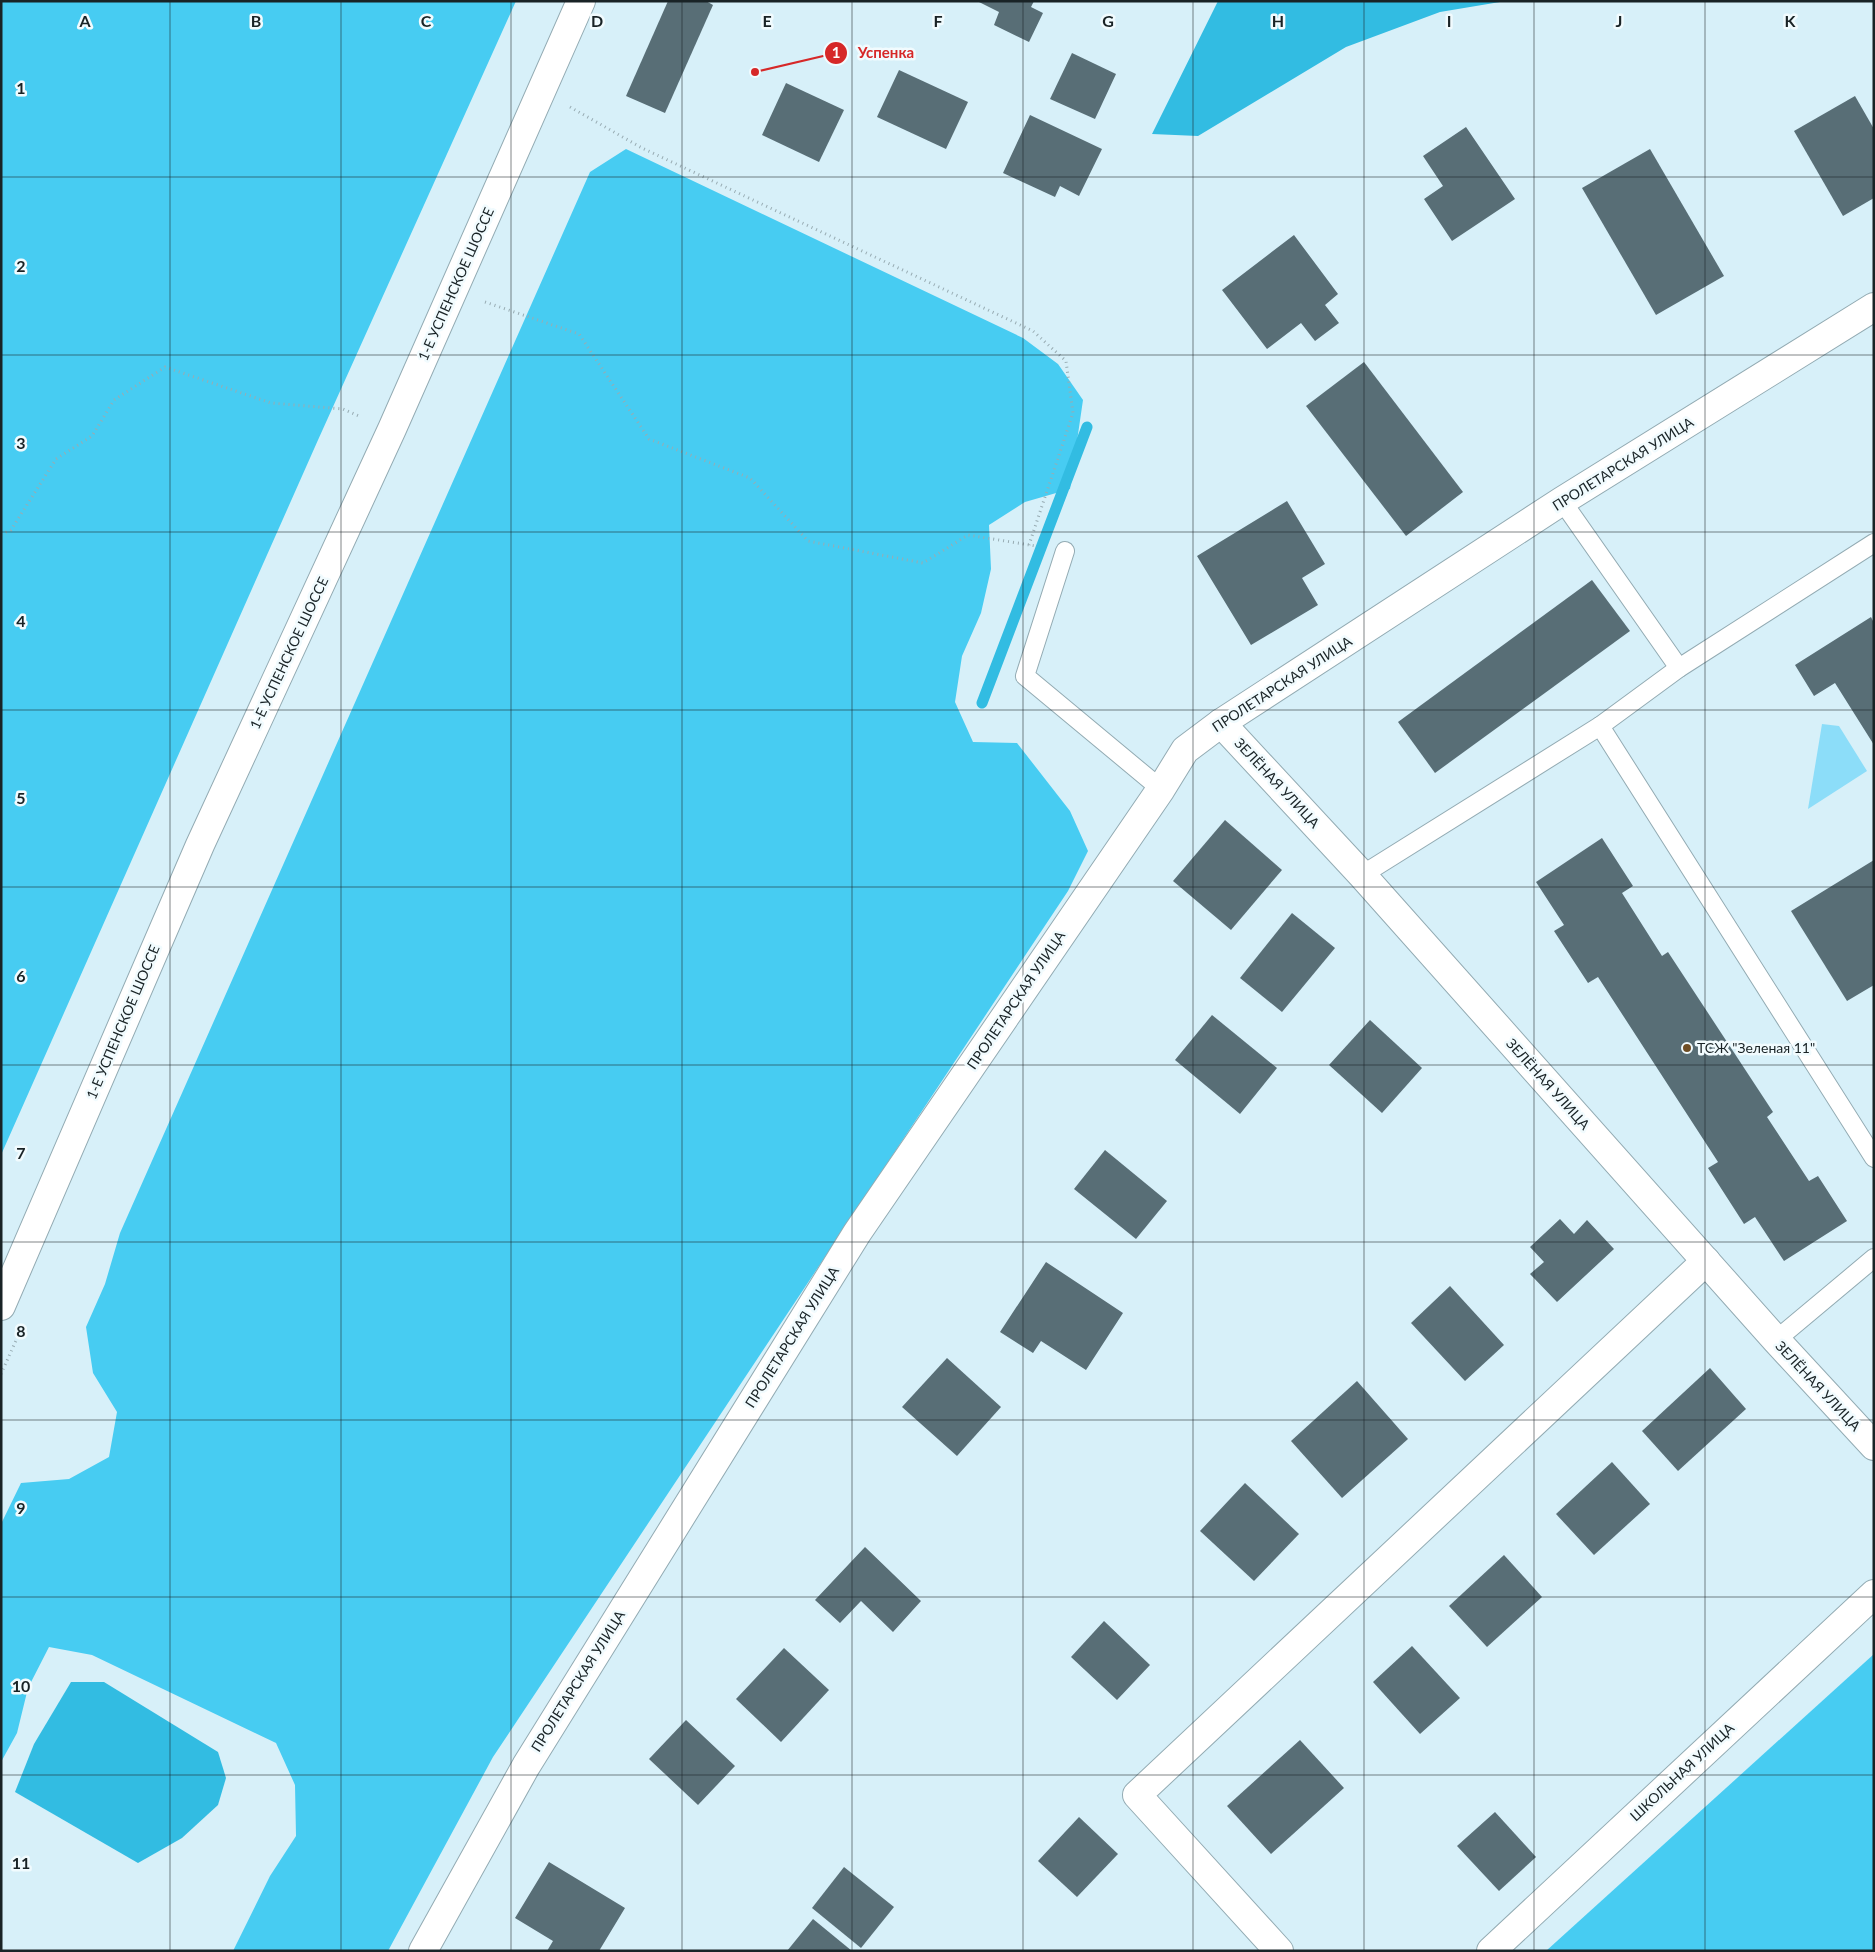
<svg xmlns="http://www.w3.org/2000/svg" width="1875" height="1952" viewBox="0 0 1875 1952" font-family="Lato,sans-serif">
  <rect width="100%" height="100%" fill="#d7f0f9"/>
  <!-- green -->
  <path fill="#8cddf9" d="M1822 724 1839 726 1867 771 1808 809Z"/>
  <!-- forest -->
  <g fill="#47ccf2">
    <path d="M1 1H516L318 440 1 1155Z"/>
    <path d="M626 149 1023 338 1058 364 1083 400 1070 489 1025 502 989 525 991 569 981 613 962 656 955 702 973 742 1017 743 1070 811 1088 851 1068 891 493 1757 388 1951H233L270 1876 296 1836 295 1785 276 1743 92 1655 49 1647 28 1688 17 1733 1 1762V1524L21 1483 69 1479 109 1457 117 1412 93 1373 86 1327 105 1284 120 1233 590 172Z"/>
    <path d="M1874 1654V1951H1546Z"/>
  </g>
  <!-- water -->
  <g fill="#32bce2">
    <path d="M1218 1H1506L1440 12 1346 47 1198 136 1152 134Z"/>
    <path d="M71 1682H104L218 1752 226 1778 218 1805 182 1838 138 1863 15 1792 34 1744Z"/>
  </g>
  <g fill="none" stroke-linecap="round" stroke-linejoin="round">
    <!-- stream -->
    <path stroke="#32bce2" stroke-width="11" d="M982 703 1087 427"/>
  </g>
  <!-- building -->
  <g fill="#586e76">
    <path d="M668 1H706L713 5 665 113 626 96Z"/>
    <path d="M977 1H1034L1031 7 1043 13 1029 42 994 25 999 12Z"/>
    <path d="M1072 53 1116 74 1095 119 1050 99Z"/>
    <path d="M899 70 968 102 946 149 877 117Z"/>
    <path d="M786 83 844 110 819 162 762 135Z"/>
    <path d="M1855 96 1874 129V198L1843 216 1794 131Z"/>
    <path d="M1030 115 1102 149 1079 196 1060 186 1055 197 1003 173Z"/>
    <path d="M1466 127 1515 199 1452 241 1424 199 1443 186 1423 156Z"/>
    <path d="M1650 149 1724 276 1656 315 1582 188Z"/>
    <path d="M1294 235 1338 294 1325 305 1339 323 1315 341 1301 323 1267 349 1222 290Z"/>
    <path d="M1364 362 1463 492 1406 536 1306 406Z"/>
    <path d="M1287 501 1325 564 1302 578 1318 605 1251 645 1197 556Z"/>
    <path d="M1592 580 1630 631 1435 773 1398 722Z"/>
    <path d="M1871 617 1874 623V745L1835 683 1814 696 1795 665Z"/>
    <path d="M1225 820 1282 870 1231 930 1173 881Z"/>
    <path d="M1602 838 1633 886 1622 893 1662 956 1668 952 1773 1112 1767 1117 1809 1181 1818 1176 1847 1221 1784 1261 1755 1217 1744 1224 1708 1168 1718 1162 1598 977 1588 983 1554 931 1564 925 1536 882Z"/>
    <path d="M1874 860V985L1847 1001 1791 911Z"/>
    <path d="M1292 913 1335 948 1282 1012 1240 978Z"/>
    <path d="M1212 1015 1277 1068 1240 1114 1175 1060Z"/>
    <path d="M1370 1020 1422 1068 1382 1113 1329 1065Z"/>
    <path d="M1105 1150 1167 1201 1136 1239 1074 1189Z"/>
    <path d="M1560 1219 1574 1234 1587 1220 1614 1249 1557 1302 1530 1274 1544 1262 1530 1247Z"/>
    <path d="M1046 1262 1123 1313 1086 1370 1041 1341 1033 1353 1000 1332Z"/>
    <path d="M1450 1286 1504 1345 1465 1381 1411 1323Z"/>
    <path d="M947 1358 1001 1407 957 1456 902 1407Z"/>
    <path d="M1710 1368 1746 1409 1678 1471 1642 1431Z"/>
    <path d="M1357 1381 1408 1439 1342 1498 1291 1441Z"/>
    <path d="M1612 1462 1650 1504 1594 1555 1556 1514Z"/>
    <path d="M1245 1483 1299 1534 1254 1581 1200 1531Z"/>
    <path d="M865 1547 921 1601 893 1632 861 1601 840 1623 815 1600Z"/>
    <path d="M1504 1555 1542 1597 1487 1647 1449 1606Z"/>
    <path d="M1104 1621 1150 1665 1117 1700 1071 1657Z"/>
    <path d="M1412 1646 1460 1698 1420 1734 1373 1682Z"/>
    <path d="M784 1648 829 1690 781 1742 736 1699Z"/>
    <path d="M686 1720 735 1766 698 1805 649 1759Z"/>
    <path d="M1300 1740 1344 1788 1271 1854 1227 1806Z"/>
    <path d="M1495 1812 1536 1857 1499 1891 1457 1846Z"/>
    <path d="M1079 1817 1118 1854 1077 1897 1038 1861Z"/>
    <path d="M549 1862 625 1908 599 1951H547L553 1941 515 1918Z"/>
    <path d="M844 1867 894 1907 861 1948 812 1908Z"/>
    <path d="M813 1919 852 1951H787Z"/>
  </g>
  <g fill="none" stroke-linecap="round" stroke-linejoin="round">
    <!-- lane casing -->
    <g stroke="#93abb3" stroke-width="20">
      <g id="lane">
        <path d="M1562 501 1679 668"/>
        <path d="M1065 551 1025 676 1161 789"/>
        <path d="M1600 726 1679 668 1874 543"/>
        <path d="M1362 875 1600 726 1874 1158"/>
        <path d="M1776 1340 1874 1258"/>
      </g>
    </g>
    <!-- street casing -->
    <g stroke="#93abb3" stroke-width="30">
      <g id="street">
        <path d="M1221 723 1362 875 1776 1340 1874 1446"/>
        <path d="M423 1951 526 1766 857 1233 1161 789 1185 750 1221 723 1562 501 1874 307"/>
        <path d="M1279 1951 1137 1795 1706 1261"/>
        <path d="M1491 1951 1874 1594"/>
      </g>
    </g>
    <!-- secondary casing -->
    <g stroke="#93abb3" stroke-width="30">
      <path id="secondary" d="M1 1306 200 845 392 429 581 1"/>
    </g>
    <!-- path -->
    <g stroke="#98acb3" stroke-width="3" stroke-dasharray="1 4" stroke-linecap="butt">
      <path d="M570 107 642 148 1033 331 1066 361 1073 413 1029 545"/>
      <path d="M485 302 579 334 649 439 750 478 808 541 923 563 968 535 1036 546"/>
      <path d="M1 534 11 530 56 459 92 436 114 400 165 367 271 403 343 409 361 417"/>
      <path d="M1 1374 18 1336"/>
    </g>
    <!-- lane -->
    <use href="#lane" stroke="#fff" stroke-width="18"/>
    <!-- street -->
    <use href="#street" stroke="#fff" stroke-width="28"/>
    <!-- secondary -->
    <use href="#secondary" stroke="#fff" stroke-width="28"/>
  </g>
  <!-- grid -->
  <path fill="none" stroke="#192326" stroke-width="1" stroke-opacity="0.55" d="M170 1V1951M341 1V1951M511 1V1951M682 1V1951M852 1V1951M1023 1V1951M1193 1V1951M1364 1V1951M1534 1V1951M1705 1V1951M1 177H1874M1 355H1874M1 532H1874M1 710H1874M1 887H1874M1 1065H1874M1 1242H1874M1 1420H1874M1 1597H1874M1 1775H1874"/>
  <!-- markers -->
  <circle fill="#6f4e25" stroke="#f1fbfe" stroke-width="2" cx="1687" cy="1048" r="5"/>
  <g text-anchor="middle" stroke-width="5" stroke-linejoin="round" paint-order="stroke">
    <!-- street labels -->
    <g font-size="14" fill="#192326" stroke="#f1fbfe">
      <text transform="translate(456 284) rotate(-66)" y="5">1-Е УСПЕНСКОЕ ШОССЕ</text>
      <text transform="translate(1623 464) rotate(-32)" y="5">ПРОЛЕТАРСКАЯ УЛИЦА</text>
      <text transform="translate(289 653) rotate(-65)" y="5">1-Е УСПЕНСКОЕ ШОССЕ</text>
      <text transform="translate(1282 684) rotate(-33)" y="5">ПРОЛЕТАРСКАЯ УЛИЦА</text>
      <text transform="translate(1277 783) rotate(47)" y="5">ЗЕЛЁНАЯ УЛИЦА</text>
      <text transform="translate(1016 1000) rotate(-56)" y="5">ПРОЛЕТАРСКАЯ УЛИЦА</text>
      <text transform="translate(123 1022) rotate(-67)" y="5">1-Е УСПЕНСКОЕ ШОССЕ</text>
      <text transform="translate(1548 1084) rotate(48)" y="5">ЗЕЛЁНАЯ УЛИЦА</text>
      <text transform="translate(792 1337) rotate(-58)" y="5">ПРОЛЕТАРСКАЯ УЛИЦА</text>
      <text transform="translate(1818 1386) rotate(47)" y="5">ЗЕЛЁНАЯ УЛИЦА</text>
      <text transform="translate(578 1681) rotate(-58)" y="5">ПРОЛЕТАРСКАЯ УЛИЦА</text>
      <text transform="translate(1682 1772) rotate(-43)" y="5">ШКОЛЬНАЯ УЛИЦА</text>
    </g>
    <!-- poi labels -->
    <g font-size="14" fill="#192326" stroke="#f1fbfe" text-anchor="start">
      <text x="1697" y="1053">ТСЖ "Зеленая 11"</text>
    </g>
  </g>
  <g font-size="16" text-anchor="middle" font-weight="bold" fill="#192326" stroke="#f1fbfe" stroke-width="5" stroke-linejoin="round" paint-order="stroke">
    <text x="85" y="27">A</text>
    <text x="256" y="27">B</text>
    <text x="426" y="27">C</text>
    <text x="597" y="27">D</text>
    <text x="767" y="27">E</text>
    <text x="938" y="27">F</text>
    <text x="1108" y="27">G</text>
    <text x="1278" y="27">H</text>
    <text x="1449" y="27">I</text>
    <text x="1619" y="27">J</text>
    <text x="1790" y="27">K</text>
    <text x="21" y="94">1</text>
    <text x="21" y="272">2</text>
    <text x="21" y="449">3</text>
    <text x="21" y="627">4</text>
    <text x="21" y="804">5</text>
    <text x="21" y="982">6</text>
    <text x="21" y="1159">7</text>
    <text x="21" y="1337">8</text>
    <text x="21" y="1514">9</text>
    <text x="21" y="1692">10</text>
    <text x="21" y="1869">11</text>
  </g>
  <!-- callouts -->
  <path fill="none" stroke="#d62828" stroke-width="2" d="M755 72L836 53"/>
  <g fill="#d62828" stroke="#f1fbfe" stroke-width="2">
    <circle cx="755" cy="72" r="5"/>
    <circle cx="836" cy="53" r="12"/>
  </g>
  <g font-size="15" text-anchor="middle" font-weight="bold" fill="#fff">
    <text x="836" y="58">1</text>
  </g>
  <g font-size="15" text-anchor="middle" font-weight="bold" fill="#d62828" stroke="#f1fbfe" stroke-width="5" stroke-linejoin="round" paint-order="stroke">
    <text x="886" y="58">Успенка</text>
  </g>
  <!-- border -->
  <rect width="1875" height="1952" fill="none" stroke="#192326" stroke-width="5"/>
</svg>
